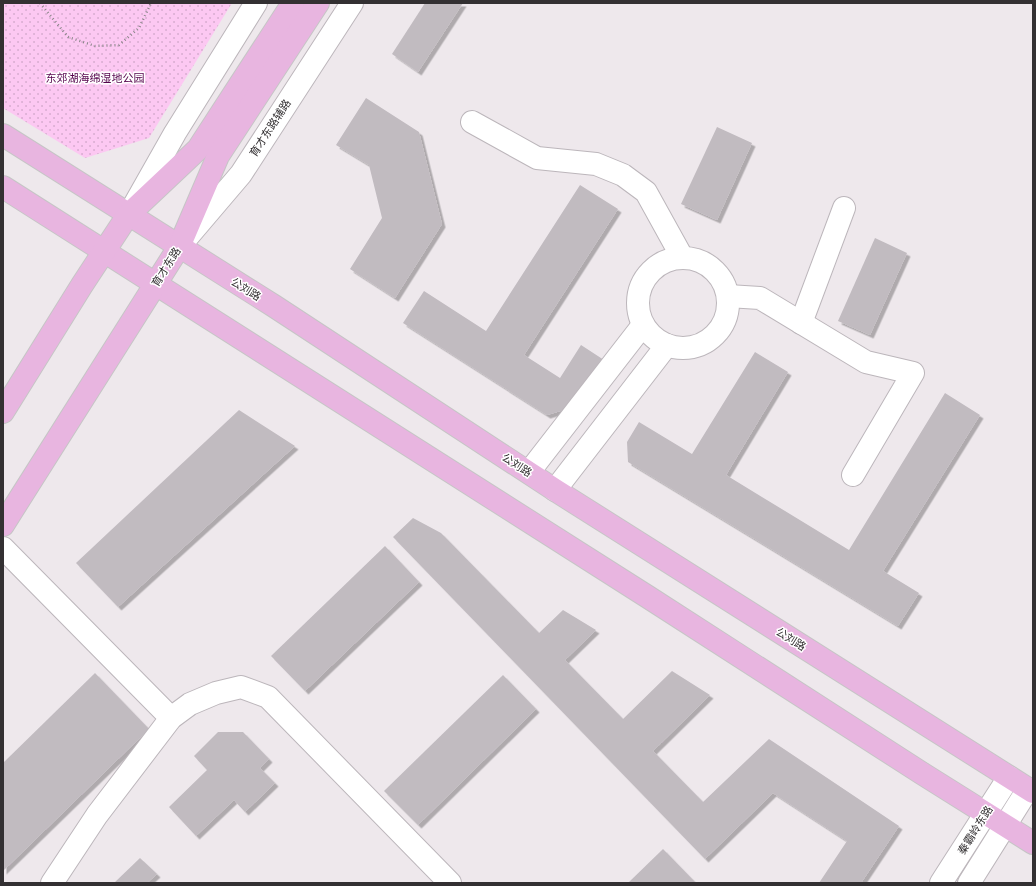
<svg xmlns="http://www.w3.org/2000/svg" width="1036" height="886" viewBox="0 0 1036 886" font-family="'Roboto Condensed','Noto Sans SC',sans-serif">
  <defs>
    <pattern id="grass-dots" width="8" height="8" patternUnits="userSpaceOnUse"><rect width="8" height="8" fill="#fcc8f2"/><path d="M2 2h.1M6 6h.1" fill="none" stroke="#d8acd0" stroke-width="1.8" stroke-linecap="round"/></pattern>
    <filter id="shadow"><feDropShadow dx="3.5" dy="3.5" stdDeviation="0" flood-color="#0004"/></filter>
  </defs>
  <rect width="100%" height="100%" fill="#eee8ec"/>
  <!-- grass -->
  <path fill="url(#grass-dots)" d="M3 3H232L149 138 85 158 3 108Z"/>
  <!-- building -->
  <g fill="#c1bbc0" filter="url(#shadow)">
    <path d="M425 3H463L418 72 392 54Z"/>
    <path d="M366 98 419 132 442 224 395 298 350 269 382 218 369 165 336 145Z"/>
    <path d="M717 127 752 143 717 220 681 204Z"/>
    <path d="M580 185 618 209 524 355 560 378 581 345 604 360 574 407 547 415 403 323 424 291 486 331Z"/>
    <path d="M875 238 907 253 870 335 838 321Z"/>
    <path d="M755 352 788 372 726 475 849 550 945 393 980 415 883 571 919 593 898 626 628 462 627 442 639 422 692 454Z"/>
    <path d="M239 410 295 446 118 607 76 563Z"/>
    <path d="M413 518 441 533 539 633 563 610 596 630 565 660 623 719 672 671 710 695 653 751 703 802 769 739 899 826 861 883H819L847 841 773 793 705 859 393 537Z"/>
    <path d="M385 546 419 582 305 691 271 656Z"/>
    <path d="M95 673 149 729 3 871V763Z"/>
    <path d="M503 675 536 709 418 825 384 791Z"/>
    <path d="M218 732H243L269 759 260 768 275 783 245 812 234 800 196 836 169 807 207 770 194 756Z"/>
    <path d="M663 849 696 883H628Z"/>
    <path d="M140 858 157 874 147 883H114Z"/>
  </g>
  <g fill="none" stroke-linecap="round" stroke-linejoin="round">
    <!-- minor casing -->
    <g stroke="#bcb6bb" stroke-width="24">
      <g id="minor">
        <path d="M472 122 537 158 596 164 623 175 646 192 682 257"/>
        <path d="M132 209 175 133 256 3"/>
        <path d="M184 241 241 174 352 3"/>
        <circle cx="683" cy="303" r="45"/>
        <path d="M728 296 760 298 866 362 913 373 853 475"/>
        <path d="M801 323 844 208"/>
        <path d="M529 472 643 325"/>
        <path d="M555 490 667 345"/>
        <path d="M3 548 171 718"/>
        <path d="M52 883 97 815 171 718 190 704 216 693 241 687 268 697 450 883"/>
        <path d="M941 883 1009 777"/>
        <path d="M969 883 1028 789"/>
      </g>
    </g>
    <!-- major casing -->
    <g stroke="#c6c5c6" stroke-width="24">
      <g id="major">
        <path d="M3 135 274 306 555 490 1033 792"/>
        <path d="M3 187 648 597 923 774 1033 843"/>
        <path d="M3 412 82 285 128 215 198 149 293 3"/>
        <path d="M3 525 179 247 218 156 318 3"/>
      </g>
    </g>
    <!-- path -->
    <path stroke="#898588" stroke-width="2.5" stroke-dasharray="1 3" stroke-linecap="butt" d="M40 3 68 37 95 46 119 45 139 28 151 3"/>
    <!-- minor -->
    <use href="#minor" stroke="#fff" stroke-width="22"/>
    <!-- major -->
    <use href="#major" stroke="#e8b5e0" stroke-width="22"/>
  </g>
  <g text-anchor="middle" stroke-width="3" stroke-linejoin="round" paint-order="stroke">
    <!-- park labels -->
    <g font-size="11" fill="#55044d" stroke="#fff">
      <text x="95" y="82">东郊湖海绵湿地公园</text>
    </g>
    <!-- street labels -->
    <g font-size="11" fill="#333032" stroke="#fff">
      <text transform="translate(270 128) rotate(-57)" y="4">育才东路辅路</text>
      <text transform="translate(166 267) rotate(-58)" y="4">育才东路</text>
      <text transform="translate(246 289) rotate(32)" y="4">公刘路</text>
      <text transform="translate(517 465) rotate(33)" y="4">公刘路</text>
      <text transform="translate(791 639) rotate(32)" y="4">公刘路</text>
      <text transform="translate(975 830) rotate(-58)" y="4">秦霸岭东路</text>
    </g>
  </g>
  <!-- border -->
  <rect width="1036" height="886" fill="none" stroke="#333032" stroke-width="8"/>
</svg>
